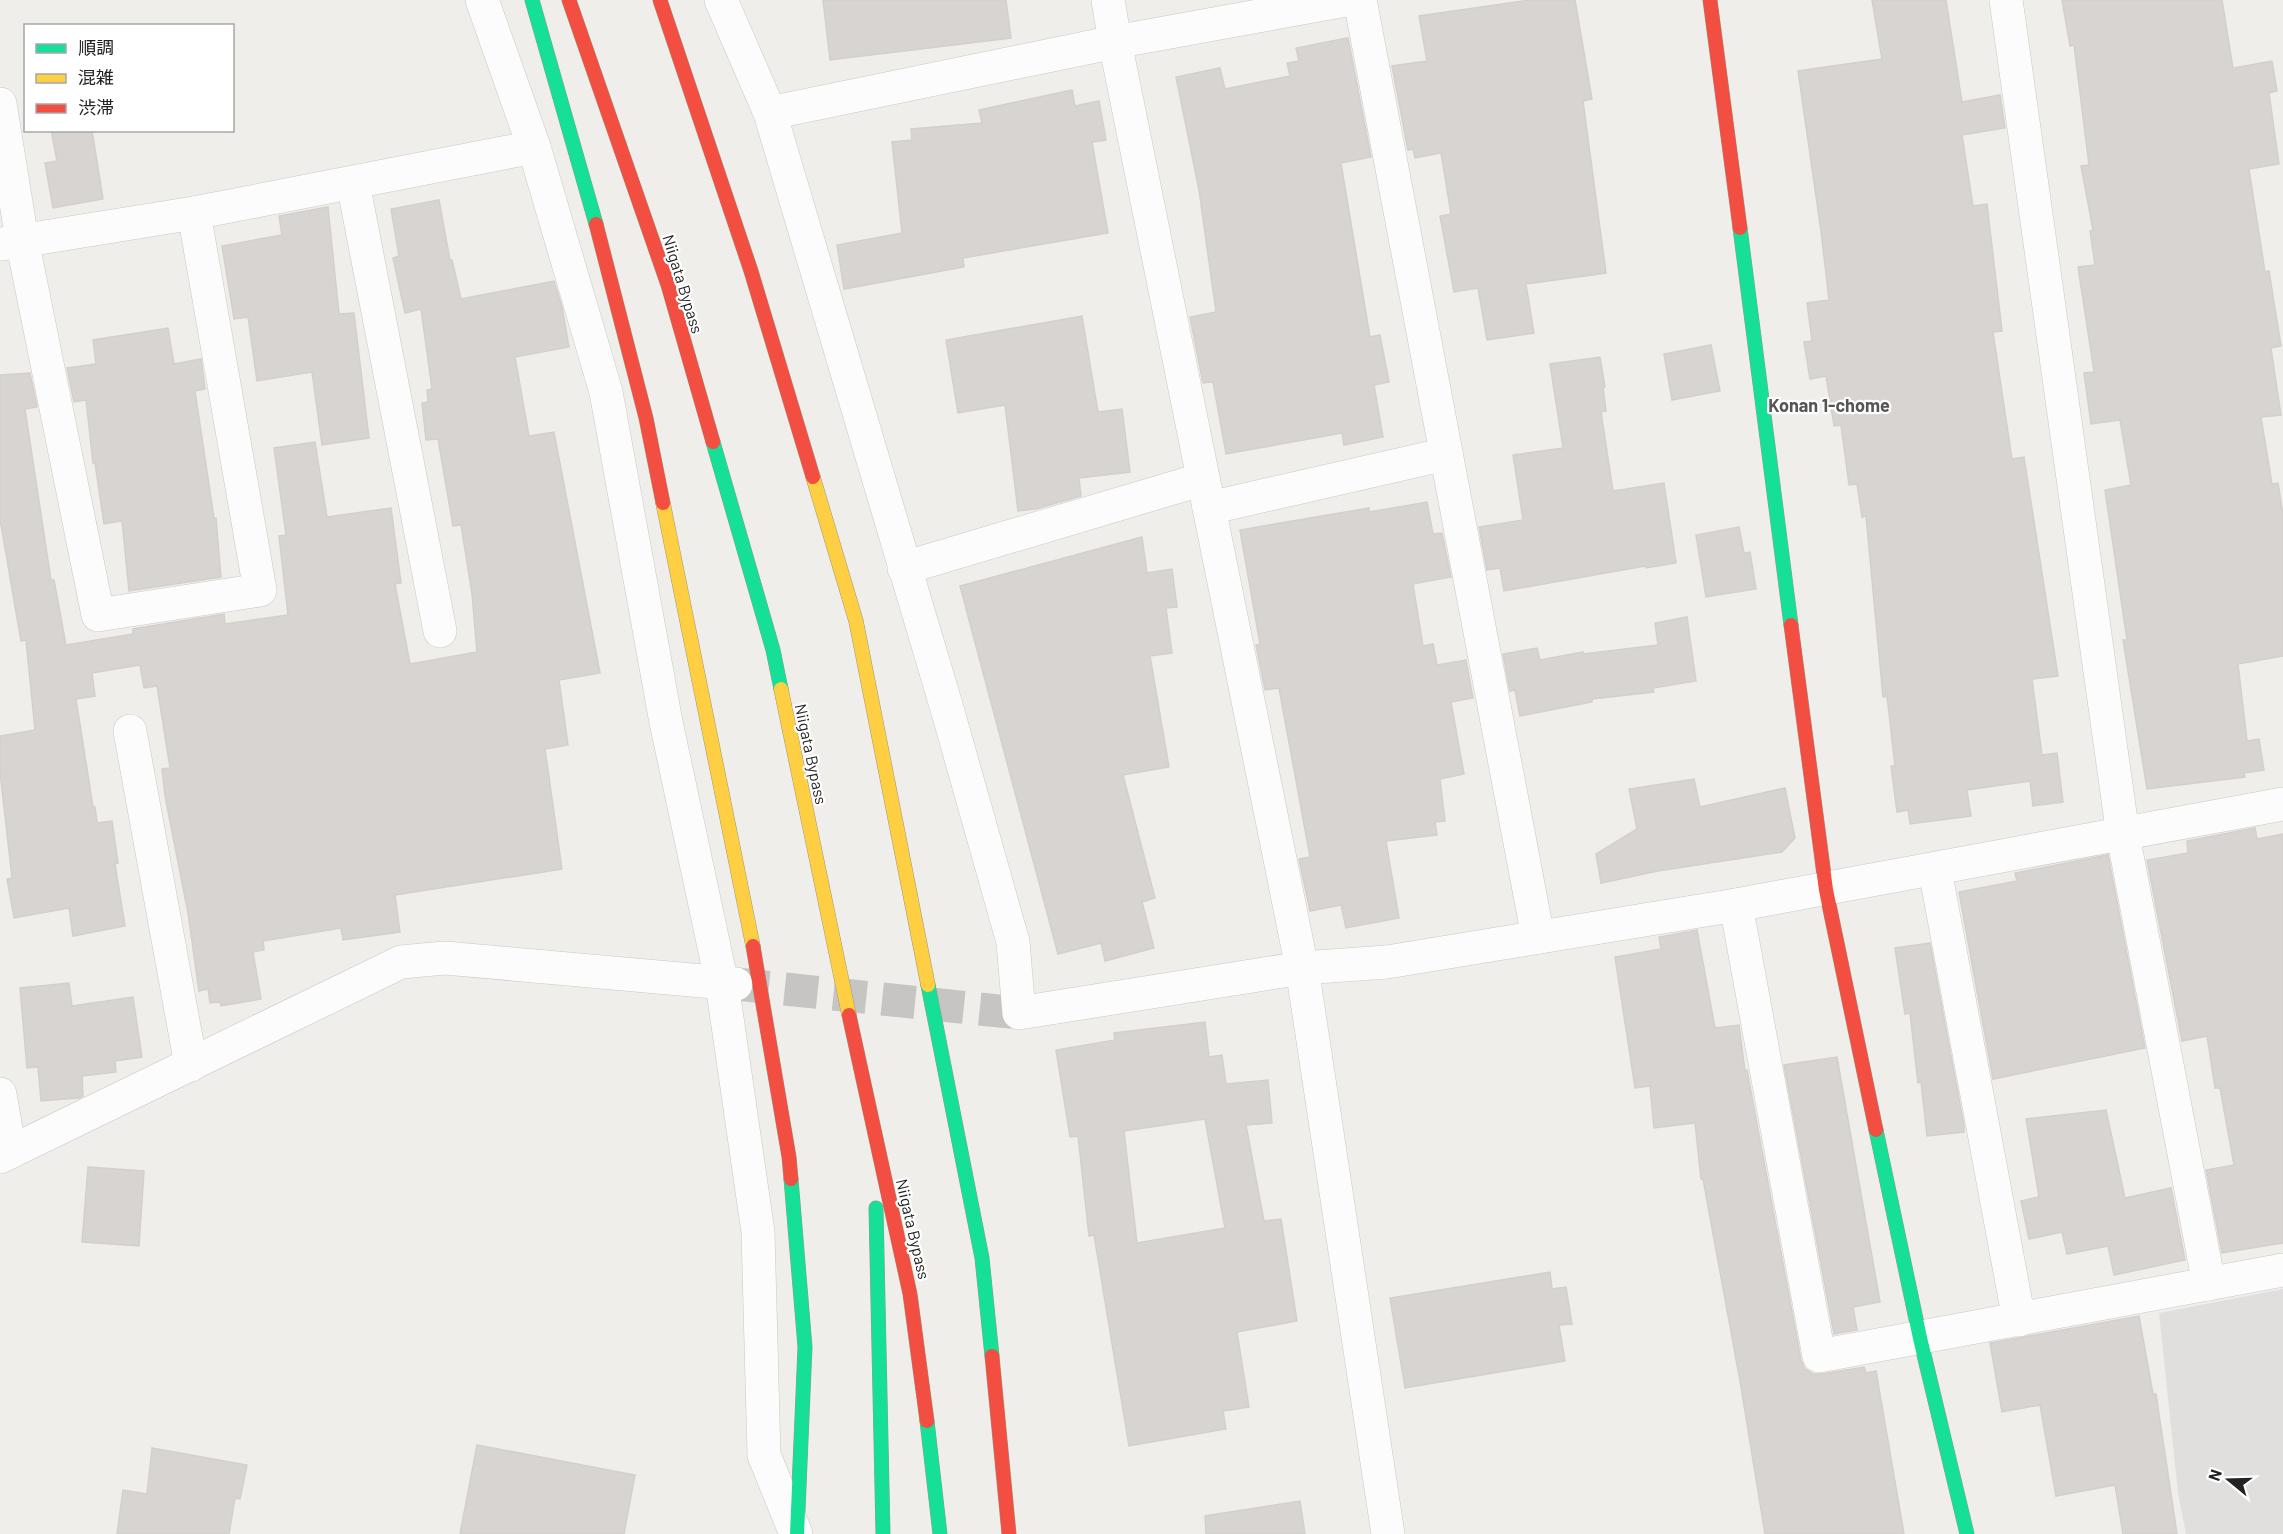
<svg xmlns="http://www.w3.org/2000/svg" width="2283" height="1534" viewBox="0 0 2283 1534" font-family="Barlow,'Noto Sans JP',sans-serif">
  <rect width="100%" height="100%" fill="#f0eeeb"/>
  <!-- parking -->
  <path fill="#e0dfde" d="M2283 1289V1534H2186L2178 1493 2159 1313Z"/>
  <!-- building -->
  <g fill="#d7d4d2" stroke="#d3d0cc" stroke-width="1.5" fill-rule="evenodd">
    <path d="M823 0H1006L1011 38 830 60Z"/>
    <path d="M1530 0H1575L1592 99 1583 101 1606 273 1526 284 1534 333 1487 340 1478 288 1454 292 1440 216 1451 214 1441 153 1415 158 1413 149 1408 150 1392 66 1427 61 1419 16Z"/>
    <path d="M1872 0H1946L1962 102 2000 95 2005 128 1962 135 1973 206 1987 204 2002 331 1993 332 2012 459 2024 457 2058 676 2032 679 2042 755 2057 753 2063 802 2033 806 2030 781 1967 790 1971 816 1910 824 1908 810 1897 812 1891 766H1895L1887 696 1883 697 1866 516 1862 517 1857 484 1849 485 1841 425 1834 426 1826 376 1810 379 1804 342 1812 341 1807 303 1829 300 1821 231 1798 71 1882 59Z"/>
    <path d="M2062 0H2222L2233 68 2272 61 2277 91 2269 93 2279 164 2249 169 2265 272 2269 271 2281 346 2271 348 2281 415 2261 417 2272 484 2278 483 2283 515V656L2238 664 2247 741 2259 739 2264 770 2244 773 2245 777 2147 789 2123 640H2127L2105 490 2131 485 2120 420 2091 424 2084 373 2094 372 2078 267 2095 265 2090 231 2093 230 2081 166 2089 165 2074 45 2070 46Z"/>
    <path d="M1348 38 1371 157 1341 163 1370 337 1380 335 1389 382 1374 385 1383 437 1344 445 1342 433 1226 454 1213 382 1203 383 1190 317 1216 312 1199 190 1176 77 1220 68 1225 89 1290 76 1287 63 1299 61 1296 48Z"/>
    <path d="M1072 90 1075 106 1099 101 1106 140 1092 142 1108 233 963 258 964 267 844 289 837 245 902 233 892 142 912 140 911 129 982 123 979 110Z"/>
    <path d="M51 130H92L103 199 53 208 45 163 57 161Z"/>
    <path d="M439 200 450 260H452L461 299 554 281 562 307 569 347 515 357 529 436 554 432 600 673 559 680 568 745 545 749 562 869 395 895 400 932 343 940 341 928 263 941 264 950 253 952 261 999 221 1006 220 1002 210 1003 208 989 199 991 188 913 165 796 162 769 170 768 157 686 144 688 140 665 92 673 95 696 76 699 93 807H95L97 823 112 821 118 863 115 864 125 926 73 936 69 908 14 918 7 879 12 878 0 772V736L35 730 26 640 21 641 0 519V375L30 373 37 407 25 409 51 580H54L66 645 133 634V629L224 614 225 624 288 615 279 536 286 535 274 448 315 442 327 517 391 508 401 583 395 584 410 664 477 652 472 594 461 525 453 526 438 439 426 440 422 403 428 402 427 390 432 389 421 309 405 313 393 258 399 256 391 209Z"/>
    <path d="M328 207 339 314 354 313 369 438 322 445 312 372 257 381 248 317 234 319 222 246 282 235 279 216Z"/>
    <path d="M1082 316 1098 412 1122 409 1130 472 1079 478 1081 496 1036 509 1018 511 1005 405 958 413 946 340Z"/>
    <path d="M168 328 174 364 201 359 205 389 195 391 214 518H216L221 577 129 591 122 521 104 524 95 463H93L86 400 74 402 67 368 96 364 93 340Z"/>
    <path d="M1711 345 1720 391 1672 400 1664 354Z"/>
    <path d="M1600 357 1605 387H1603L1606 411 1601 412 1613 491 1664 483 1676 563 1646 568 1645 566 1504 591 1500 568 1487 570 1479 527 1523 520 1513 455 1563 448 1550 364Z"/>
    <path d="M1427 502 1433 534 1442 533 1451 577 1413 584 1423 646 1433 644 1437 665 1466 660 1473 698 1451 702 1464 774 1440 779 1445 821 1435 822 1437 835 1386 841 1399 918 1346 928 1341 905 1310 911 1299 859 1310 857 1279 688 1265 690 1256 645 1260 644 1240 530 1369 508V512Z"/>
    <path d="M1739 527 1744 553 1750 552 1756 589 1706 597 1696 535Z"/>
    <path d="M1142 537 1147 573 1172 569 1177 607 1166 608 1172 653 1150 656 1169 767 1123 775 1155 898 1142 902 1154 948 1105 961 1101 943 1058 954 960 586Z"/>
    <path d="M1687 617 1696 681 1653 688 1654 692 1592 699V702L1520 716 1515 690 1510 691 1503 654 1537 648 1540 660 1583 652V654L1658 645 1655 623Z"/>
    <path d="M1694 779 1700 807 1785 788 1795 838 1782 852 1658 871 1601 883 1596 854 1637 829 1629 789Z"/>
    <path d="M2255 828 2257 839 2283 834V1243L2222 1253 2206 1170 2234 1165 2220 1088H2215L2207 1036 2182 1041 2147 860 2188 853 2187 841Z"/>
    <path d="M2108 855 2145 1048 1993 1079 1959 892 2017 881 2015 873Z"/>
    <path d="M1697 930 1715 1028 1739 1025 1745 1071 1747 1070 1801 1360 1805 1369 1813 1374H1822L1864 1367 1866 1373 1876 1371 1904 1534H1765L1740 1381 1703 1179H1701L1695 1123 1654 1128 1650 1086 1635 1088 1615 957 1661 949 1659 937Z"/>
    <path d="M1930 943 1964 1126V1132L1927 1136 1921 1082 1918 1083 1910 1013 1905 1014 1895 948Z"/>
    <path d="M69 983 72 1006 133 997 142 1057 115 1061 116 1072 82 1076 83 1096 79 1098 41 1101 38 1067 27 1068 20 988Z"/>
    <path d="M1205 1022 1209 1057 1222 1055 1226 1084 1268 1080 1272 1123 1246 1125 1264 1221 1281 1219 1297 1321 1237 1332 1249 1407 1223 1411 1226 1429 1129 1446 1094 1235 1089 1236 1078 1136 1070 1137 1056 1050 1115 1040 1114 1033ZM1205 1119 1225 1228 1137 1243 1124 1131Z"/>
    <path d="M1837 1057 1880 1302 1853 1307 1857 1330 1834 1334 1784 1065Z"/>
    <path d="M2106 1110 2125 1198 2171 1188 2185 1260 2114 1275 2108 1246 2067 1254 2062 1232 2029 1239 2021 1201 2039 1197 2026 1119Z"/>
    <path d="M88 1167 144 1171 139 1246 82 1242Z"/>
    <path d="M1550 1272 1552 1289 1566 1287 1572 1324 1559 1325 1565 1361 1405 1388 1390 1298Z"/>
    <path d="M2139 1316 2153 1394H2156L2177 1534H2123L2115 1485 2056 1496 2040 1405 2002 1412 1990 1343Z"/>
    <path d="M477 1445 635 1475 624 1534H460Z"/>
    <path d="M152 1448 247 1465 240 1499 235 1498 229 1534H117L123 1490 147 1494Z"/>
    <path d="M1300 1501 1305 1534H1206L1205 1516Z"/>
  </g>
  <g fill="none" stroke-linecap="round" stroke-linejoin="round">
    <!-- street-tunnel -->
    <path stroke="#c7c5c3" stroke-width="33" stroke-dasharray="33 16" stroke-linecap="butt" d="M736 984 1019 1013"/>
    <!-- street casing -->
    <g stroke="#c9c8c7" stroke-width="34">
      <g id="street">
        <path d="M482 0 534 147 606 392 666 722 722 984 758 1232 764 1455 796 1534"/>
        <path d="M721 0 770 113 948 712 1013 942 1019 1013 1302 968 1387 962 1736 905 2283 804"/>
        <path d="M1108 0 1115 42 1302 968 1388 1534"/>
        <path d="M1360 0 1538 937"/>
        <path d="M2006 0 2123 835 2209 1284"/>
        <path d="M0 104 22 240 98 615 260 590 194 213"/>
        <path d="M770 113 1115 42 1346 0"/>
        <path d="M353 183 440 631"/>
        <path d="M2 244 194 213 534 147"/>
        <path d="M1209 508 1446 454"/>
        <path d="M904 568 1203 479"/>
        <path d="M130 731 191 1065"/>
        <path d="M1935 870 2019 1320"/>
        <path d="M1736 905 1819 1356 2283 1270"/>
        <path d="M0 1094 10 1152"/>
        <path d="M0 1157 401 962 445 958 736 984"/>
      </g>
    </g>
    <!-- fast casing -->
    <g stroke="#999a82" stroke-width="15">
      <g id="fast">
        <path d="M532 0 596 224"/>
        <path d="M1740 228 1791 625"/>
        <path d="M713 442 773 650 781 689"/>
        <path d="M928 985 982 1258 992 1356"/>
        <path d="M1876 1130 1920 1338 1967 1534"/>
        <path d="M791 1179 805 1347 797 1534"/>
        <path d="M876 1208 883 1534"/>
        <path d="M927 1421 940 1534"/>
      </g>
    </g>
    <!-- slow casing -->
    <g stroke="#999a82" stroke-width="15">
      <g id="slow">
        <path d="M813 477 856 621 928 985"/>
        <path d="M663 503 753 946"/>
        <path d="M781 689 849 1015"/>
      </g>
    </g>
    <!-- jam casing -->
    <g stroke="#999a82" stroke-width="15">
      <g id="jam">
        <path d="M569 0 668 285 713 442"/>
        <path d="M660 0 751 271 813 477"/>
        <path d="M1710 0 1740 228"/>
        <path d="M596 224 646 418 663 503"/>
        <path d="M1791 625 1826 890 1876 1130"/>
        <path d="M753 946 789 1157 791 1179"/>
        <path d="M849 1015 910 1294 927 1421"/>
        <path d="M992 1356 1009 1534"/>
      </g>
    </g>
    <!-- street -->
    <use href="#street" stroke="#fdfcfc" stroke-width="33"/>
    <!-- fast -->
    <use href="#fast" stroke="#16e098" stroke-width="14"/>
    <!-- slow -->
    <use href="#slow" stroke="#ffcf43" stroke-width="14"/>
    <!-- jam -->
    <use href="#jam" stroke="#f24e42" stroke-width="14"/>
  </g>
  <g text-anchor="middle" stroke-width="4.5" stroke-linejoin="round" paint-order="stroke">
    <!-- street labels -->
    <g font-size="16" fill="#222" stroke="#fff">
      <text transform="translate(683 284) rotate(73)" y="6">Niigata Bypass</text>
      <text transform="translate(811 754) rotate(78)" y="6">Niigata Bypass</text>
      <text transform="translate(913 1229) rotate(77)" y="6">Niigata Bypass</text>
    </g>
    <!-- neighbourhood labels -->
    <g font-size="18" font-weight="bold" fill="#555" stroke="#fff">
      <text x="1829" y="412">Konan 1-chome</text>
    </g>
  </g>
  <!-- legend -->
  <rect x="24" y="24" width="210" height="108" fill="#ffffff" stroke="#a7a7a7" stroke-width="1.5"/>
  <rect x="36" y="44" width="30" height="9" fill="#16e098" stroke="#a7a7a7" stroke-width="1.5"/>
  <text x="78" y="54" font-size="18" fill="#222222">順調</text>
  <rect x="36" y="74" width="30" height="9" fill="#ffcf43" stroke="#a7a7a7" stroke-width="1.5"/>
  <text x="78" y="84" font-size="18" fill="#222222">混雑</text>
  <rect x="36" y="104" width="30" height="9" fill="#f24e42" stroke="#a7a7a7" stroke-width="1.5"/>
  <text x="78" y="114" font-size="18" fill="#222222">渋滞</text>
  <!-- north arrow -->
  <g transform="translate(2229 1480) rotate(289)" stroke="#ffffff" stroke-width="4.5" paint-order="stroke">
  <path d="M0-4.5L10 22L0 15L-10 22Z" fill="#222222"/>
  <text y="-9" font-size="16" font-weight="bold" text-anchor="middle" fill="#222222">N</text>
  </g>
</svg>
